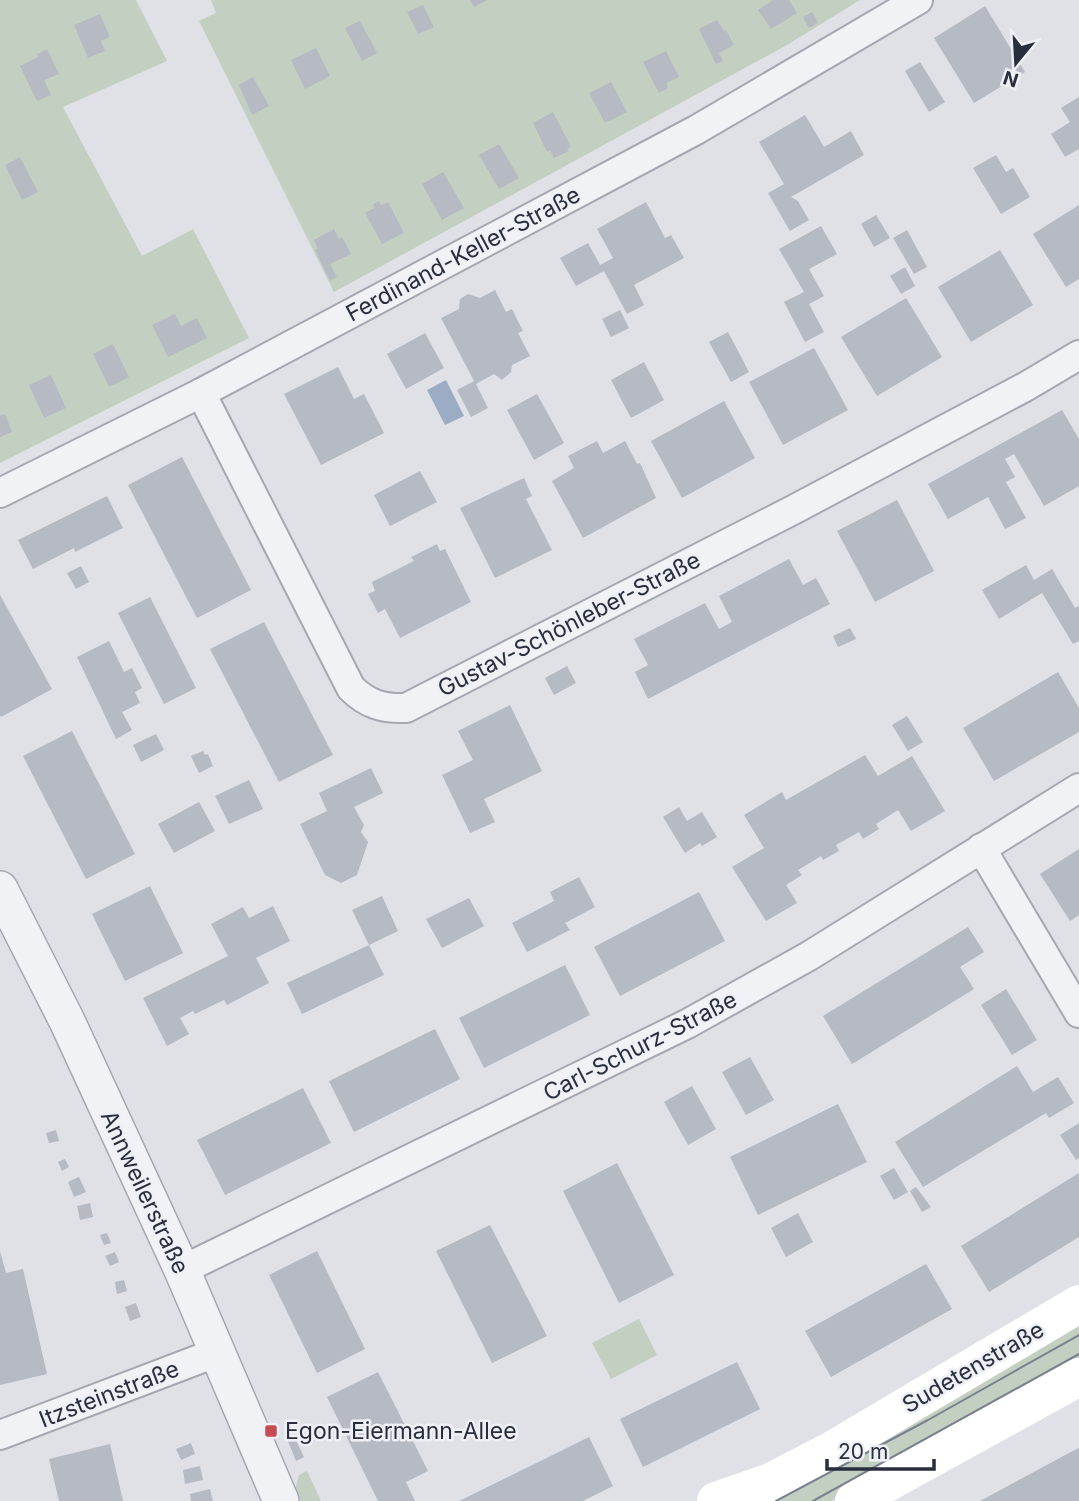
<svg xmlns="http://www.w3.org/2000/svg" width="1079" height="1501" viewBox="0 0 1079 1501" font-family="Inter,sans-serif">
  <rect width="100%" height="100%" fill="#dfe1e7"/>
  <!-- green -->
  <g fill="#c3d0c1">
    <path d="M0 0H136L167 61 63 107 142 256 193 229 249 338 0 463Z"/>
    <path d="M211 0H860L787 45 334 292 199 21 216 13Z"/>
    <path d="M639 1319 657 1355 611 1379 592 1343Z"/>
    <path d="M1079 1324V1364L1016 1402 831 1501H756Z"/>
    <path d="M307 1471 321 1501H301L295 1490 299 1475Z"/>
  </g>
  <!-- water -->
  <path fill="#9cacc5" d="M446 380 464 416 445 425 427 390Z"/>
  <!-- building -->
  <g fill="#b6bac3">
    <path d="M470 0H487L474 7Z"/>
    <path d="M773 0H789L797 13 771 29 758 10Z"/>
    <path d="M423 5 434 27 418 34 407 12Z"/>
    <path d="M985 6 1025 72 974 103 934 38Z"/>
    <path d="M812 12 818 23 809 28 803 17Z"/>
    <path d="M100 14 110 37 101 41 105 51 88 58 74 25Z"/>
    <path d="M717 20 724 31 726 30 734 45 719 53 723 61 716 64 699 29Z"/>
    <path d="M360 21 377 53 362 61 345 28Z"/>
    <path d="M316 48 330 76 305 89 291 60Z"/>
    <path d="M47 49 59 74 44 80 51 95 37 101 20 66 38 57 37 54Z"/>
    <path d="M666 51 679 77 666 83 668 88 659 93 643 62Z"/>
    <path d="M920 62 945 102 929 112 905 71Z"/>
    <path d="M253 77 269 106 252 115 239 85Z"/>
    <path d="M611 82 627 112 605 123 589 93Z"/>
    <path d="M1079 97V149L1065 157 1051 134 1070 122 1061 108Z"/>
    <path d="M553 112 571 147 567 149 569 151 554 158 550 150 547 152 533 123Z"/>
    <path d="M805 115 824 147 851 131 864 155 791 197 798 201 809 220 790 231 768 193 784 184 759 142Z"/>
    <path d="M499 144 519 178 499 189 479 155Z"/>
    <path d="M996 155 1006 172 1013 168 1030 197 1001 214 973 168Z"/>
    <path d="M20 157 38 192 22 200 5 165Z"/>
    <path d="M443 172 464 208 442 220 422 184Z"/>
    <path d="M379 201 381 205 388 202 404 233 382 244 365 213 374 208 373 204Z"/>
    <path d="M646 202 665 238 671 235 684 258 634 285 644 305 627 314 604 271 576 286 560 258 588 243 600 265 613 258 597 229Z"/>
    <path d="M1079 205V279L1066 287 1033 234Z"/>
    <path d="M876 215 890 238 874 247 861 224Z"/>
    <path d="M821 226 837 254 809 269 824 296 809 304 824 332 805 342 784 302 804 292 779 249Z"/>
    <path d="M334 229 339 239 342 237 351 254 330 264 337 277 330 281 315 250 318 249 314 240Z"/>
    <path d="M907 230 927 267 914 274 893 238Z"/>
    <path d="M1000 250 1033 305 971 342 938 287Z"/>
    <path d="M905 267 915 286 901 294 890 276Z"/>
    <path d="M495 290 506 312 512 309 523 331 518 333 530 356 512 365 511 372 502 380 494 374 476 384 488 408 471 417 457 390 474 381 441 318 459 309 460 299 468 294 480 298Z"/>
    <path d="M906 298 942 357 877 396 841 337Z"/>
    <path d="M620 310 629 328 611 337 602 319Z"/>
    <path d="M175 314 181 326 197 318 207 338 168 357 152 325Z"/>
    <path d="M728 332 749 372 731 382 709 342Z"/>
    <path d="M425 333 444 368 406 389 387 354Z"/>
    <path d="M113 344 129 377 109 387 93 354Z"/>
    <path d="M814 348 848 410 783 445 749 382Z"/>
    <path d="M644 362 664 400 631 418 611 380Z"/>
    <path d="M338 367 354 399 364 394 384 433 321 465 284 394Z"/>
    <path d="M51 375 66 408 44 418 29 385Z"/>
    <path d="M537 394 564 443 534 460 507 410Z"/>
    <path d="M724 401 755 458 682 498 651 441Z"/>
    <path d="M1062 410 1079 439V486L1044 506 1014 454 1005 459 1015 477 1006 482 1026 518 1005 529 988 497 948 519 928 484Z"/>
    <path d="M5 414 12 432 0 437V416Z"/>
    <path d="M597 441 603 453 625 441 637 464 640 463 656 498 583 538 552 481 574 468 568 456Z"/>
    <path d="M182 457 251 590 197 618 128 485Z"/>
    <path d="M420 471 437 502 390 526 374 495Z"/>
    <path d="M524 478 532 496 526 499 552 550 495 578 460 508Z"/>
    <path d="M107 496 123 528 75 552 74 548 33 569 18 540Z"/>
    <path d="M897 500 934 571 875 602 837 531Z"/>
    <path d="M437 544 440 551 445 549 471 602 400 638 385 609 378 613 368 594 375 591 372 582 414 561 411 557Z"/>
    <path d="M789 559 803 585 816 578 830 604 648 699 635 672 648 665 634 639 705 603 719 629 732 622 719 596Z"/>
    <path d="M1026 565 1034 580 1052 569 1075 608 1079 606V641L1073 644 1042 593 999 619 982 590Z"/>
    <path d="M81 566 89 582 76 589 67 573Z"/>
    <path d="M0 595 52 689 1 717 0 715Z"/>
    <path d="M150 597 196 688 164 704 118 613Z"/>
    <path d="M264 622 333 755 279 782 210 649Z"/>
    <path d="M850 628 856 639 838 647 833 636Z"/>
    <path d="M109 641 124 672 132 668 142 688 135 692 140 703 122 712 132 730 116 739 77 657Z"/>
    <path d="M567 666 576 683 554 695 545 678Z"/>
    <path d="M1058 672 1079 708V732L994 781 963 728Z"/>
    <path d="M510 705 542 771 484 799 495 822 470 833 442 775 473 760 458 731Z"/>
    <path d="M907 716 923 742 908 751 892 725Z"/>
    <path d="M72 731 135 854 86 879 23 756Z"/>
    <path d="M156 734 164 750 141 762 133 745Z"/>
    <path d="M203 751 205 755 208 754 213 766 199 773 191 756Z"/>
    <path d="M865 755 878 776 912 756 945 811 911 831 898 810 876 824 879 829 863 839 859 832 836 845 839 851 823 860 821 856 798 870 802 875 786 885 797 903 766 921 732 867 764 848 744 815 782 792 786 800Z"/>
    <path d="M371 768 383 793 354 807 364 825 361 832 368 842 357 875 341 883 325 875 300 824 327 811 319 793Z"/>
    <path d="M249 780 263 809 229 824 215 796Z"/>
    <path d="M199 802 215 831 174 853 158 824Z"/>
    <path d="M679 807 687 821 702 812 717 837 702 846 700 843 685 853 663 817Z"/>
    <path d="M1079 849V915L1070 921 1040 874Z"/>
    <path d="M579 877 595 907 565 923 570 930 527 952 512 923 554 901 550 892Z"/>
    <path d="M150 886 183 953 125 981 92 914Z"/>
    <path d="M699 892 725 941 620 996 594 947Z"/>
    <path d="M382 896 398 931 369 945 384 975 302 1014 287 983 369 945 352 910Z"/>
    <path d="M469 898 484 926 442 948 426 919Z"/>
    <path d="M273 906 290 941 256 958 269 983 227 1005 224 1000 195 1014 193 1011 180 1018 189 1034 167 1046 143 998 228 956 211 924 243 907 249 918Z"/>
    <path d="M968 927 984 952 960 967 974 989 852 1064 823 1016Z"/>
    <path d="M565 965 590 1015 484 1068 459 1018Z"/>
    <path d="M1006 989 1037 1040 1012 1055 981 1005Z"/>
    <path d="M435 1029 460 1079 354 1132 329 1081Z"/>
    <path d="M750 1057 774 1100 746 1115 722 1072Z"/>
    <path d="M1017 1066 1033 1092 1058 1077 1074 1103 1049 1118 1046 1113 923 1187 895 1142Z"/>
    <path d="M692 1086 716 1129 688 1145 664 1102Z"/>
    <path d="M303 1088 331 1143 225 1195 197 1140Z"/>
    <path d="M838 1104 867 1162 758 1215 730 1157Z"/>
    <path d="M1079 1123V1158L1076 1160 1060 1135Z"/>
    <path d="M56 1130 59 1141 49 1143 46 1133Z"/>
    <path d="M65 1159 69 1167 62 1171 58 1162Z"/>
    <path d="M617 1163 674 1275 619 1303 563 1191Z"/>
    <path d="M894 1168 908 1192 894 1200 880 1176Z"/>
    <path d="M1079 1173V1237L989 1292 961 1246Z"/>
    <path d="M79 1177 86 1192 74 1197 68 1182Z"/>
    <path d="M916 1187 931 1207 922 1212 910 1191Z"/>
    <path d="M90 1203 93 1217 80 1220 77 1206Z"/>
    <path d="M798 1213 813 1242 786 1257 771 1228Z"/>
    <path d="M490 1225 547 1336 492 1363 436 1251Z"/>
    <path d="M107 1233 111 1243 104 1245 100 1235Z"/>
    <path d="M0 1251 6 1273 23 1269 47 1374 0 1385Z"/>
    <path d="M317 1251 365 1349 317 1373 269 1275Z"/>
    <path d="M115 1252 119 1262 110 1266 105 1256Z"/>
    <path d="M926 1264 952 1309 831 1377 805 1331Z"/>
    <path d="M124 1280 127 1291 117 1294 115 1282Z"/>
    <path d="M136 1303 141 1317 130 1321 125 1307Z"/>
    <path d="M737 1362 760 1409 643 1467 620 1419Z"/>
    <path d="M378 1372 428 1471 406 1482 415 1501H378L327 1397Z"/>
    <path d="M294 1436 304 1457 296 1461 287 1439Z"/>
    <path d="M589 1437 613 1486 583 1501H459Z"/>
    <path d="M191 1443 195 1454 181 1460 176 1449Z"/>
    <path d="M110 1444 123 1501H59L49 1459Z"/>
    <path d="M1079 1448V1501H980L1069 1453Z"/>
    <path d="M200 1466 203 1480 185 1484 183 1470Z"/>
    <path d="M210 1489 213 1501H191L190 1494Z"/>
  </g>
  <g fill="none" stroke-linecap="round" stroke-linejoin="round">
    <!-- minor casing -->
    <g stroke="#a5a8b1" stroke-width="32">
      <g id="minor">
        <path d="M201 393 351 688C367 704 383 709 406 708L793 510 1025 387 1079 355"/>
        <path d="M0 493 201 393 696 130 918 0"/>
        <path d="M981 848 1079 1013"/>
        <path d="M182 1270 687 1024 809 956 1079 788"/>
        <path d="M0 1435 218 1352"/>
      </g>
    </g>
    <!-- tertiary casing -->
    <g stroke="#a5a8b1" stroke-width="38">
      <path id="tertiary" d="M0 889 67 1021 182 1270 281 1501"/>
    </g>
    <!-- minor -->
    <use href="#minor" stroke="#f1f2f6" stroke-width="28"/>
    <!-- tertiary -->
    <use href="#tertiary" stroke="#f1f2f6" stroke-width="35"/>
    <!-- secondary -->
    <g stroke="#fff" stroke-width="38">
      <path d="M716 1501 771 1482 829 1452 1079 1304"/>
      <path d="M854 1501 1079 1377"/>
    </g>
    <!-- tram -->
    <g stroke="#798090" stroke-width="2">
      <path d="M776 1501 928 1420 1079 1335"/>
      <path d="M813 1501 1079 1354"/>
    </g>
  </g>
  <!-- markers -->
  <rect fill="#c44c52" stroke="#eef0f5" stroke-width="2.5" x="264" y="1424" width="14" height="14" rx="3.5"/>
  <g text-anchor="middle" stroke-width="5" stroke-linejoin="round" paint-order="stroke">
    <!-- street labels -->
    <g font-size="23" fill="#292e3d" stroke="#eef0f5">
      <text transform="translate(463 254) rotate(-28)" y="8">Ferdinand-Keller-Straße</text>
      <text transform="translate(569 624) rotate(-27)" y="8">Gustav-Schönleber-Straße</text>
      <text transform="translate(640 1046) rotate(-27)" y="8">Carl-Schurz-Straße</text>
      <text transform="translate(145 1192) rotate(65)" y="8">Annweilerstraße</text>
      <text transform="translate(973 1367) rotate(-30)" y="8">Sudetenstraße</text>
      <text transform="translate(109 1394) rotate(-21)" y="8">Itzsteinstraße</text>
    </g>
    <!-- poi labels -->
    <g font-size="23" fill="#292e3d" stroke="#eef0f5" text-anchor="start">
      <text x="285" y="1439">Egon-Eiermann-Allee</text>
    </g>
  </g>
  <!-- north arrow -->
  <g transform="translate(1016 63) rotate(198)" stroke="#eef0f5" stroke-width="5" paint-order="stroke">
  <path d="M0-5L12 26L0 18L-12 26Z" fill="#292e3d"/>
  <text y="-10" font-size="19" font-weight="bold" text-anchor="middle" fill="#292e3d">N</text>
  </g>
  <!-- scale -->
  <path d="M827 1459v10h107v-10" fill="none" stroke="#292e3d" stroke-width="3.5"/>
  <text x="838" y="1459" font-size="21" fill="#292e3d" stroke="#eef0f5" stroke-width="5" paint-order="stroke">20 m</text>
</svg>
